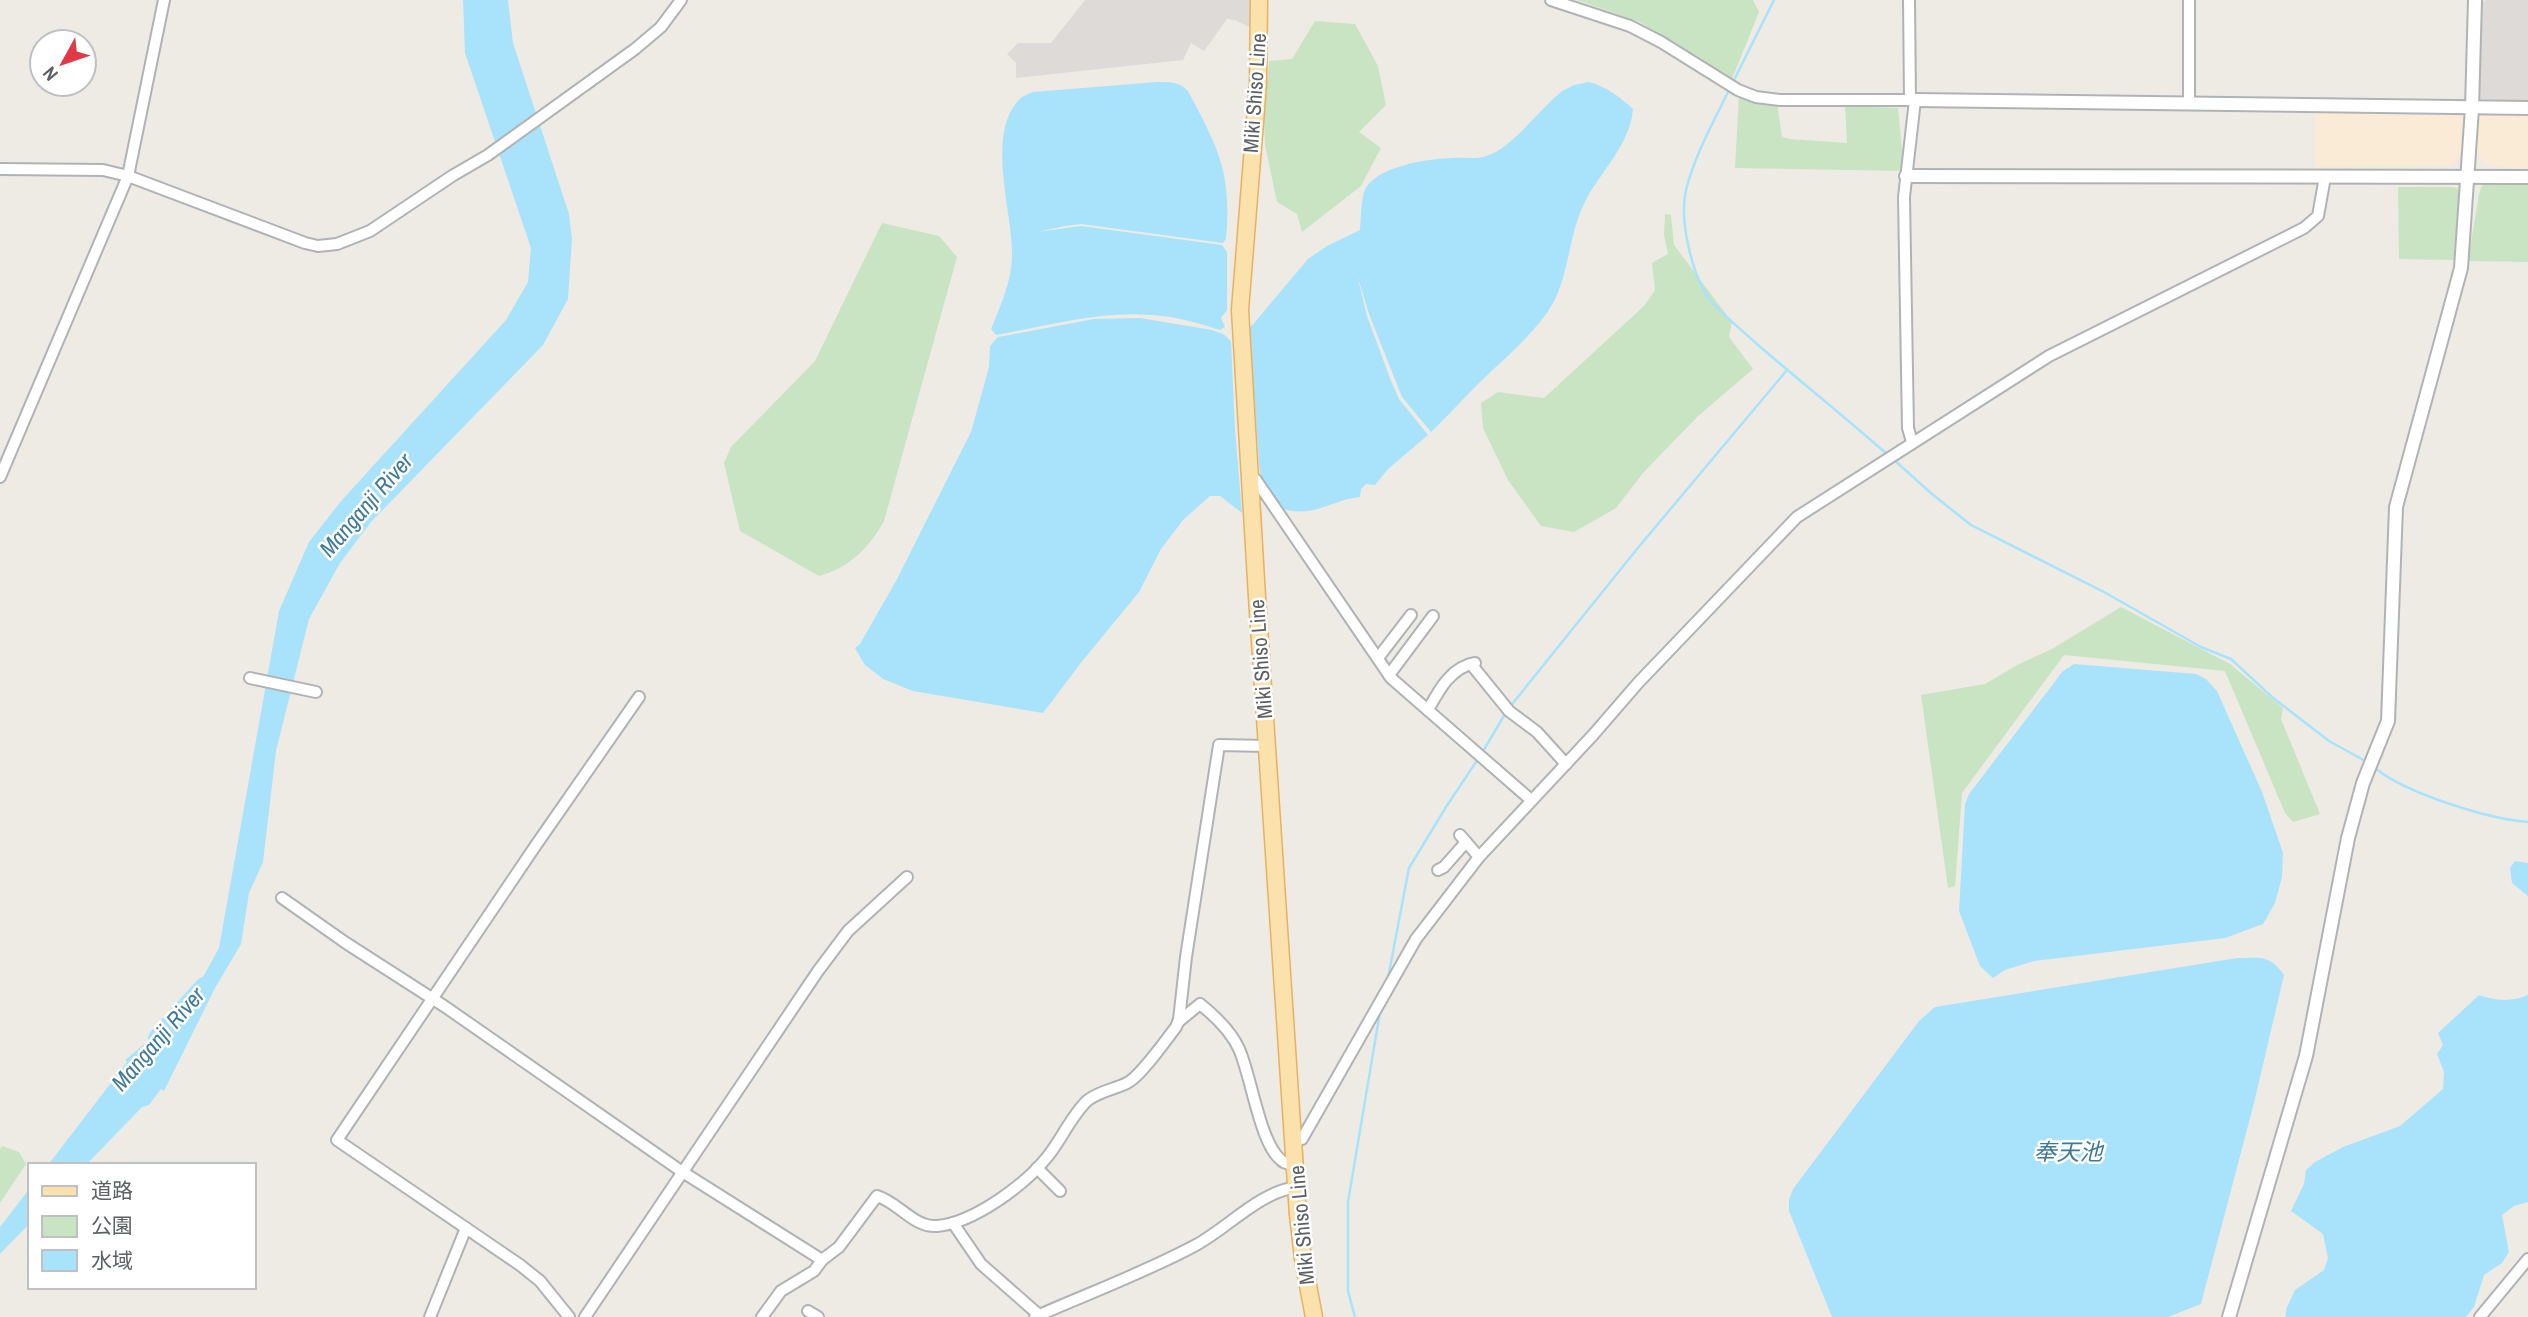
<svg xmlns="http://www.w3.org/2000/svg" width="2528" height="1317" viewBox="0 0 2528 1317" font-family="'Archivo Narrow','Noto Sans JP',sans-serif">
  <rect width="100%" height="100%" fill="#eeebe5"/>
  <!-- industrial -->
  <g fill="#dddad7">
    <path d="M1085 0H1253V29L1235 20 1227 19 1204 51 1191 43 1183 60 1016 78V63L1007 54 1018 43H1051Z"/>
    <path d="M2486 0H2528V101L2478 99 2480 3Z"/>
  </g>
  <!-- green -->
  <g fill="#c8e4c2">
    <path d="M1577 0H1753L1759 12 1732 79 1640 22Z"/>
    <path d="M1315 21 1355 24 1378 66 1386 105 1359 132 1381 148 1361 186 1302 232 1297 214 1277 202 1265 145 1264 121 1269 61 1292 59Z"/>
    <path d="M1739 95 1777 103 1782 137 1790 139 1847 143 1845 106 1898 108 1904 171 1735 168Z"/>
    <path d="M2489 181H2528V262L2468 261 2479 194 2482 186Z"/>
    <path d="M2398 187H2451L2457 188 2463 196 2456 260 2399 259Z"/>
    <path d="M1665 214 1671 215 1674 245 1732 322 1729 337 1753 369 1697 417 1643 473 1616 508 1574 532 1541 526 1508 480 1483 428 1481 403 1498 392 1544 398 1644 306 1655 290 1652 263 1668 254 1664 235Z"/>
    <path d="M882 223 939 236 957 257 884 521C869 548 849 568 819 576L740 531 724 463 731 447 815 361Z"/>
    <path d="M2121 607 2230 664 2283 708 2281 719 2320 814 2293 822 2285 813 2225 671 2064 655 1962 793 1955 886 1948 888 1921 695 1985 684 2019 664 2052 649Z"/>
    <path d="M2 1146 19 1152 26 1164 0 1203V1149Z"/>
  </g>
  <!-- sand -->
  <g fill="#f9ebd5">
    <path d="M2315 112H2461L2465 117C2465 137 2469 155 2450 166L2315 167Z"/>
    <path d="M2482 113 2528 114V168C2480 167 2476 168 2477 118Z"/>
  </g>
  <!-- water -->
  <g fill="#a8e3fb">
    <path d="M463 0H508L513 43 569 214 572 239 568 299 543 345 371 522 340 563 309 619 276 751 263 862 249 893 241 944 215 988 164 1091 161 1089 149 1105 142 1107 86 1165H48L127 1062 125 1060 183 1013 219 948 279 611 309 542 342 500 506 320 528 282 531 248 465 53Z"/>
    <path d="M1157 82C1170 82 1178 81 1188 91 1218 148 1232 172 1226 239L1223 243 1081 224 1065 226 1037 232 1081 226 1222 245 1227 252V310L1221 318 1225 327 1220 330C1199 323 1173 316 1151 315 1099 311 1047 326 996 335L991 329C1001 305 1013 278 1012 252 1012 212 986 133 1019 100 1022 96 1029 94 1033 92Z"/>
    <path d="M1589 82C1607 87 1620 97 1633 109 1630 144 1603 169 1587 198 1570 229 1570 264 1557 295 1543 328 1501 361 1476 386 1461 401 1447 417 1431 432L1402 397 1369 314 1357 275 1367 316 1391 381 1399 399 1428 435 1388 469 1375 485 1366 484 1361 489 1360 497C1331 500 1315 518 1283 509L1260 475 1249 329 1308 259 1327 246 1360 230C1361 218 1361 203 1364 192 1374 166 1428 159 1452 158 1463 157 1479 160 1489 155 1512 147 1541 108 1562 91L1574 85Z"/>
    <path d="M1140 318 1212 330 1223 334 1231 341 1235 429 1242 513 1220 496H1210L1183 520 1161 549 1139 592 1080 664 1043 713 913 691 883 679 865 665 855 648 860 644 896 581 971 432 989 367 990 346 998 337 1094 319Z"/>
    <path d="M2074 664 2196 674 2206 679 2217 691 2262 792 2283 853 2282 877 2275 903 2263 924 2225 938 2034 961 2005 970 1993 978 1980 966 1959 911 1965 804 1969 794 2063 671Z"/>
    <path d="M2515 861 2528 863V896L2512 883 2510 868Z"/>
    <path d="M2237 958C2261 958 2269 954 2284 975L2254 1103 2201 1304 2168 1317H1832L1789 1211V1200L1793 1189 1919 1021 1935 1007Z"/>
    <path d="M2479 995C2495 1001 2512 1002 2528 995V1202L2514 1206 2502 1215 2509 1252 2502 1263 2484 1275 2474 1307 2466 1317H2285L2287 1307 2295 1290 2324 1270 2328 1258 2323 1234 2291 1211 2304 1184 2306 1170 2315 1162 2343 1147 2400 1126 2443 1089 2444 1072 2437 1054 2443 1045 2438 1033Z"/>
    <path d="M30 1188V1223L0 1254V1227Z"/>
  </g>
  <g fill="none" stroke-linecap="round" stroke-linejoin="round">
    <!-- stream -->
    <g stroke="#a8e3fb" stroke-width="2.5">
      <path d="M1733 82 1774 0"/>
      <path d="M1730 88C1714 121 1695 154 1686 190 1679 220 1692 277 1711 301 1725 317 1743 331 1758 345 1801 382 1845 417 1888 455"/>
      <path d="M1893 459 1932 494 1971 525 2104 592 2201 647 2231 659 2272 697 2329 741 2367 762"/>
      <path d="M1509 708 1637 549 1787 370"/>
      <path d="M1482 753 1505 714"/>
      <path d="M2375 768C2405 793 2488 819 2528 822"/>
      <path d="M1388 978 1409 868 1446 807 1478 759"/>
      <path d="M1355 1317 1348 1291V1202L1380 1012"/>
    </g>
    <!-- river -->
    <path stroke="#a8e3fb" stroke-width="18" d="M157 1038 204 986"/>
    <!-- minor casing -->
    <g stroke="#b0b3b6" stroke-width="14">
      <g id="minor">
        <path d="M1551 0 1630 26 1661 42 1738 90 1756 97 1780 100H1915L1904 197 1908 428 1912 442"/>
        <path d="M1909 0 1910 100"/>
        <path d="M2189 103V0"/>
        <path d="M0 169 103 170 128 176 305 243 318 246 337 244 370 231 452 176 488 155 635 49 661 27 681 0"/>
        <path d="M1250 476 1256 480 1391 678 1531 800"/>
        <path d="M0 477 128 176 164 0"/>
        <path d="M1378 658 1411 615"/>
        <path d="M1471 664 1509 711 1537 732 1566 764"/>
        <path d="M1389 675 1433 616"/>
        <path d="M250 678 316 692"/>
        <path d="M1428 710C1439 690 1451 667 1475 663"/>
        <path d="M1460 835 1479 857"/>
        <path d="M1438 870 1444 867 1466 842"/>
        <path d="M282 898 346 943 444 1006 681 1171 822 1260"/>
        <path d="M1178 1022 1200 1004C1215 1016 1231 1031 1239 1049 1251 1075 1260 1144 1281 1160 1285 1164 1290 1164 1296 1164"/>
        <path d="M1294 1141 1302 1139 1416 939 1479 857 1593 735 1638 683 1797 517 2049 356 2304 228 2318 216 2325 177"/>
        <path d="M1037 1168 1060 1191"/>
        <path d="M953 1223 981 1264 1039 1315"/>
        <path d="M808 1311 818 1317"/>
        <path d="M430 1317 466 1228"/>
        <path d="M569 1317 540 1281 520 1265 337 1140 536 845 639 697"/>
        <path d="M585 1317 818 971 848 931 907 877"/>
        <path d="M762 1317 781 1291 814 1271 822 1260 839 1247 877 1196C898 1202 914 1228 937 1226 974 1223 1026 1184 1048 1156 1061 1140 1073 1113 1088 1100 1100 1091 1115 1089 1127 1083 1140 1077 1166 1040 1176 1027L1179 1020 1186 957 1219 745 1267 746"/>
        <path d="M1035 1317C1089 1293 1144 1273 1196 1245 1229 1227 1259 1192 1297 1187"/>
        <path d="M2480 1317 2528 1259"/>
      </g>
    </g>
    <!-- tertiary casing -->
    <g stroke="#b0b3b6" stroke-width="16">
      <g id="tertiary">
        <path d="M1915 100 2528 108"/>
        <path d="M1906 176 2528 177"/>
        <path d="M2229 1317 2306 1056 2348 838 2363 783 2388 721 2396 507 2461 268 2472 108 2475 0"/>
      </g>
    </g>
    <!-- primary casing -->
    <g stroke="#eaaf61" stroke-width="19">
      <path id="primary" d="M1259 0 1258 84 1240 310 1257 597 1298 1215 1303 1259 1314 1317"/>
    </g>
    <!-- minor -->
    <use href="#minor" stroke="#fff" stroke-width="10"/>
    <!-- tertiary -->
    <use href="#tertiary" stroke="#fff" stroke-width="12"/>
    <!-- primary -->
    <use href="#primary" stroke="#fbe2ad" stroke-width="16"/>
  </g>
  <g text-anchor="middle" stroke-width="5" stroke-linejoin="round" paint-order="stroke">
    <!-- street labels -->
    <g font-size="21" fill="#5c6164" stroke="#fff">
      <text transform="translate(1255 93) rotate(-86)" y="7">Miki Shiso Line</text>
      <text transform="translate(1261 659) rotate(-94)" y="7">Miki Shiso Line</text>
      <text transform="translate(1302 1225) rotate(-95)" y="7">Miki Shiso Line</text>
    </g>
    <!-- water labels -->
    <g font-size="23" font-style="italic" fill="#3f7a9b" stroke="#fff">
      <text transform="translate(366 505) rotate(-49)" y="8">Manganji River</text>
      <text transform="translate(158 1039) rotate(-49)" y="8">Manganji River</text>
      <text x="2068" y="1160">奉天池</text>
    </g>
  </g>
  <!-- legend -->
  <rect x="28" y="1163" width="228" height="126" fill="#ffffff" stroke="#bec0c1" stroke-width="2"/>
  <rect x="42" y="1186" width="35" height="10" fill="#fbe2ad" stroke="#bec0c1" stroke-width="2"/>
  <text x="91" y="1198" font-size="21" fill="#5c6164">道路</text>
  <rect x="42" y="1216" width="35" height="21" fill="#c8e4c2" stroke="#bec0c1" stroke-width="2"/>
  <text x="91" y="1233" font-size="21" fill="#5c6164">公園</text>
  <rect x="42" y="1250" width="35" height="21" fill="#a8e3fb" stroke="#bec0c1" stroke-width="2"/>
  <text x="91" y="1268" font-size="21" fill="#5c6164">水域</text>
  <!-- north arrow -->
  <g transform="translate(63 63) rotate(230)"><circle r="33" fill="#ffffff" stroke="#bec0c1" stroke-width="2"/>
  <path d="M0-5L12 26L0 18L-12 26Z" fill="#e13845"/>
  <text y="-10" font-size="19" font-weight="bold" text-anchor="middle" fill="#5c6164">N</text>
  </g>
</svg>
